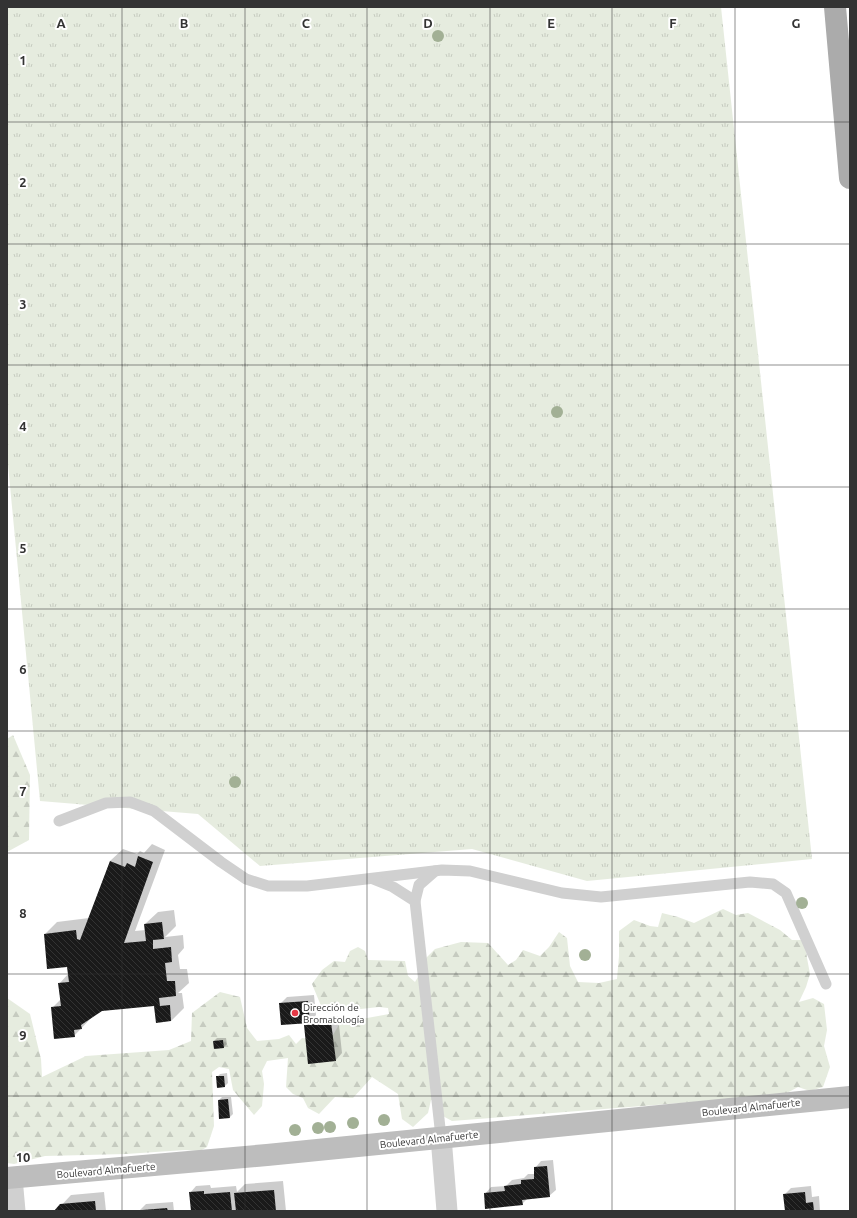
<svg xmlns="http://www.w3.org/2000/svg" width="857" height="1218" viewBox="0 0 857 1218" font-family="Ubuntu,sans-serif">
  <defs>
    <pattern id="grass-tufts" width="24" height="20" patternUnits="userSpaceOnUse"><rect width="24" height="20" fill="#e6ecdf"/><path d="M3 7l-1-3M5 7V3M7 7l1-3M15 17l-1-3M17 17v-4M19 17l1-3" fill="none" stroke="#c6cbc0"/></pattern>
    <pattern id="forest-firs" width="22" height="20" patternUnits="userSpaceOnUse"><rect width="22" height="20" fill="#e6ecdf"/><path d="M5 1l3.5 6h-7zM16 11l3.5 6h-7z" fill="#c6cbc0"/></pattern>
    <pattern id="building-back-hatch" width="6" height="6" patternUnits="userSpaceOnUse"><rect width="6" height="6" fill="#1a1a1a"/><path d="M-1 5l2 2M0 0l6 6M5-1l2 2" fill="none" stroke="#333"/></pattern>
  </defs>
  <rect width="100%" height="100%" fill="#fff"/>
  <!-- grass -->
  <path fill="url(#grass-tufts)" d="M7 7H721L812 859 587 881 472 849 260 866 198 814 40 801 7 454Z"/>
  <!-- forest -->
  <g fill="url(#forest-firs)">
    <path d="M13 735 30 775 29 840 7 852V739Z"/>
    <path d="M723 909 736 915 748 913 780 930 792 940H805L807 958 810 974 806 987 799 1002 813 998 824 1004 827 1030 824 1046 830 1067 823 1087 810 1091 798 1087 787 1093 770 1096 452 1121 441 1115 438 1100H431L428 1113 413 1127 402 1119 398 1094 372 1077 353 1098 335 1097 319 1114 308 1108 303 1098 293 1094 286 1087 288 1058 267 1061 262 1071 264 1084 262 1106 254 1115 233 1090 229 1069 219 1067 212 1072 214 1126 207 1147 200 1151 185 1150 126 1154 45 1156 14 1164 7 1163V998L30 1014 41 1059 42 1077 86 1056 169 1050 191 1041 192 1013 220 992 240 997 247 1028 257 1041 279 1039 289 1035 296 1044 302 1038 318 1040 333 1035 340 1023 389 1014 388 1008 379 1007 324 1013 312 984 322 970 334 961 345 962 350 951 358 947 365 951 368 960 405 961 408 976 415 982 421 972 423 961 435 949 461 942 488 943 508 965 516 960 523 950 540 956 549 947 559 932 567 938 570 966 578 982 599 983 617 979 619 956V931L634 920 650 926 658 927 662 913 678 917 694 923Z"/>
  </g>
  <!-- shadow -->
  <g fill="#0003">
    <path d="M152 844 165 850 135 931 146 930 145 924 158 912 174 910 176 926 165 937 183 935 184 948 178 955 180 969H187L189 983 178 993H182L184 1008 171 1021 155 1005 102 1010 94 1015 74 1036 52 1008 61 999 59 984 69 973 68 965 45 934 57 922 89 918 110 861 123 849 137 854 140 851 144 853Z"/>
    <path d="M314 995 316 1015 312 1019 338 1016 342 1053 336 1060 309 1063 305 1026 309 1022 280 1004 287 997Z"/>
    <path d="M217 1038H226L227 1044 224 1047 215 1048 214 1041Z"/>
    <path d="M227 1073 228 1083 225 1086 217 1077 220 1074Z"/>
    <path d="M222 1097H231L233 1114 230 1117 219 1100Z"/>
    <path d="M553 1160 556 1190 549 1196 527 1199 522 1204 485 1194 491 1187 506 1186 512 1180 524 1178 528 1174H535V1168L541 1161Z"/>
    <path d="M283 1181 286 1211H189H192L190 1193 196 1186 210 1185 211 1188 236 1186 237 1192 245 1184Z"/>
    <path d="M811 1186 812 1197 819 1196 820 1211H786L784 1195 791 1188Z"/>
    <path d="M104 1192 106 1211H56L71 1195Z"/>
    <path d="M173 1202 174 1211H139L146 1204Z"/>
  </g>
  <!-- building -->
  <g fill="url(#building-back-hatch)">
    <path d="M138 856 153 862 124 943 146 941 144 924 162 922 164 939 153 940V949L171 947 172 962 165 963 167 981H175L176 996 159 998 160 1006 170 1005 171 1021 156 1023 154 1006 102 1011 81 1025 82 1029 74 1030 75 1037 54 1039 51 1007 61 1006 58 983 69 982 67 967 47 969 44 934 76 930 77 939 80 940 110 861 125 867 127 863 135 867Z"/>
    <path d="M308 1001 310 1023 281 1025 279 1003Z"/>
    <path d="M331 1022 336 1061 308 1064 304 1025Z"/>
    <path d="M223 1040 224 1048 214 1049 213 1041Z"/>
    <path d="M216 1076H224L225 1087 217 1088Z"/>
    <path d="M228 1099 230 1118 219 1119 218 1100Z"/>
    <path d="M547 1166 550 1197 522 1200 523 1205 485 1209 484 1193 505 1191 504 1186 521 1184V1180L534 1179V1167Z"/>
    <path d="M274 1190 276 1211H236L234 1193Z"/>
    <path d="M204 1191V1194L230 1192 232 1211H191L189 1192Z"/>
    <path d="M805 1192 806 1203 813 1202 814 1211H785L783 1194Z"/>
    <path d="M95 1201 96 1211H54L60 1204Z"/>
    <path d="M167 1208 168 1211H142V1210Z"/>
  </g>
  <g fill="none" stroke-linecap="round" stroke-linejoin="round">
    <!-- service -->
    <g stroke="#d0d0d0" stroke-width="11">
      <path d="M59 821 106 803 130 802 154 811 221 862 246 879 268 886H307L442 870 470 871 562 893 601 897 750 882 773 884 786 893 826 984"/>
      <path d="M435 871 419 885 415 901 441 1137"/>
      <path d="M373 879 393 887 415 901"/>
    </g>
    <!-- minor -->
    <g stroke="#d0d0d0" stroke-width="21">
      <path d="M441 1137 447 1211"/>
      <path d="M12 1178 15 1211"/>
    </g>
    <!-- secondary -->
    <path stroke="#bdbdbd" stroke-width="22" d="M7 1178 267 1155 850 1097"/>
    <!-- primary -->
    <path stroke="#ababab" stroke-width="22" d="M835 7 850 178"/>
  </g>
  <!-- trees -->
  <g fill="#a2b095">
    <circle cx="438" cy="36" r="6"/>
    <circle cx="557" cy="412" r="6"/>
    <circle cx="235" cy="782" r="6"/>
    <circle cx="802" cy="903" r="6"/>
    <circle cx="585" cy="955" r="6"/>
    <circle cx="384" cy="1120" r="6"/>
    <circle cx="353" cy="1123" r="6"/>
    <circle cx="330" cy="1127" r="6"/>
    <circle cx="318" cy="1128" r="6"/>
    <circle cx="295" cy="1130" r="6"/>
  </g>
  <!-- grid -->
  <path fill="none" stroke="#333" stroke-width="1" stroke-opacity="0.55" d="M122 7V1211M245 7V1211M367 7V1211M490 7V1211M612 7V1211M735 7V1211M7 122H850M7 244H850M7 365H850M7 487H850M7 609H850M7 731H850M7 853H850M7 974H850M7 1096H850"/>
  <!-- markers -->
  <circle fill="#e63946" stroke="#fff" stroke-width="1.5" cx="295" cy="1013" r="4"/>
  <g text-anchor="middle" stroke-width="4" stroke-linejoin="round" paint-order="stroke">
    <!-- poi labels -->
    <g font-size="10" fill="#333" stroke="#fff" text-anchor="start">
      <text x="303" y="1011">Dirección de<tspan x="303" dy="12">Bromatología</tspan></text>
    </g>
    <!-- street labels -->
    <g font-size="10" fill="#333" stroke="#fff">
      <text transform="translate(751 1107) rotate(-6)" y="4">Boulevard Almafuerte</text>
      <text transform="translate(429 1139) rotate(-6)" y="4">Boulevard Almafuerte</text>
      <text transform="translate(106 1170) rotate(-5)" y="4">Boulevard Almafuerte</text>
    </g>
  </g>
  <g font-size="13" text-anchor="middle" font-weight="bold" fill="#333" stroke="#fff" stroke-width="4" stroke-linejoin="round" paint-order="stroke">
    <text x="61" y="28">A</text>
    <text x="184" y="28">B</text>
    <text x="306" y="28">C</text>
    <text x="428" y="28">D</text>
    <text x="551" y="28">E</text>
    <text x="673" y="28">F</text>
    <text x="796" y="28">G</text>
    <text x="23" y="65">1</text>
    <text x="23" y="187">2</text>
    <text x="23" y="309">3</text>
    <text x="23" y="431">4</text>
    <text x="23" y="553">5</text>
    <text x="23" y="674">6</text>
    <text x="23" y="796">7</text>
    <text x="23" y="918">8</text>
    <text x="23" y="1040">9</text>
    <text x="23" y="1162">10</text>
  </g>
  <!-- border -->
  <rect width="857" height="1218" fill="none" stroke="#333333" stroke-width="16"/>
</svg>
